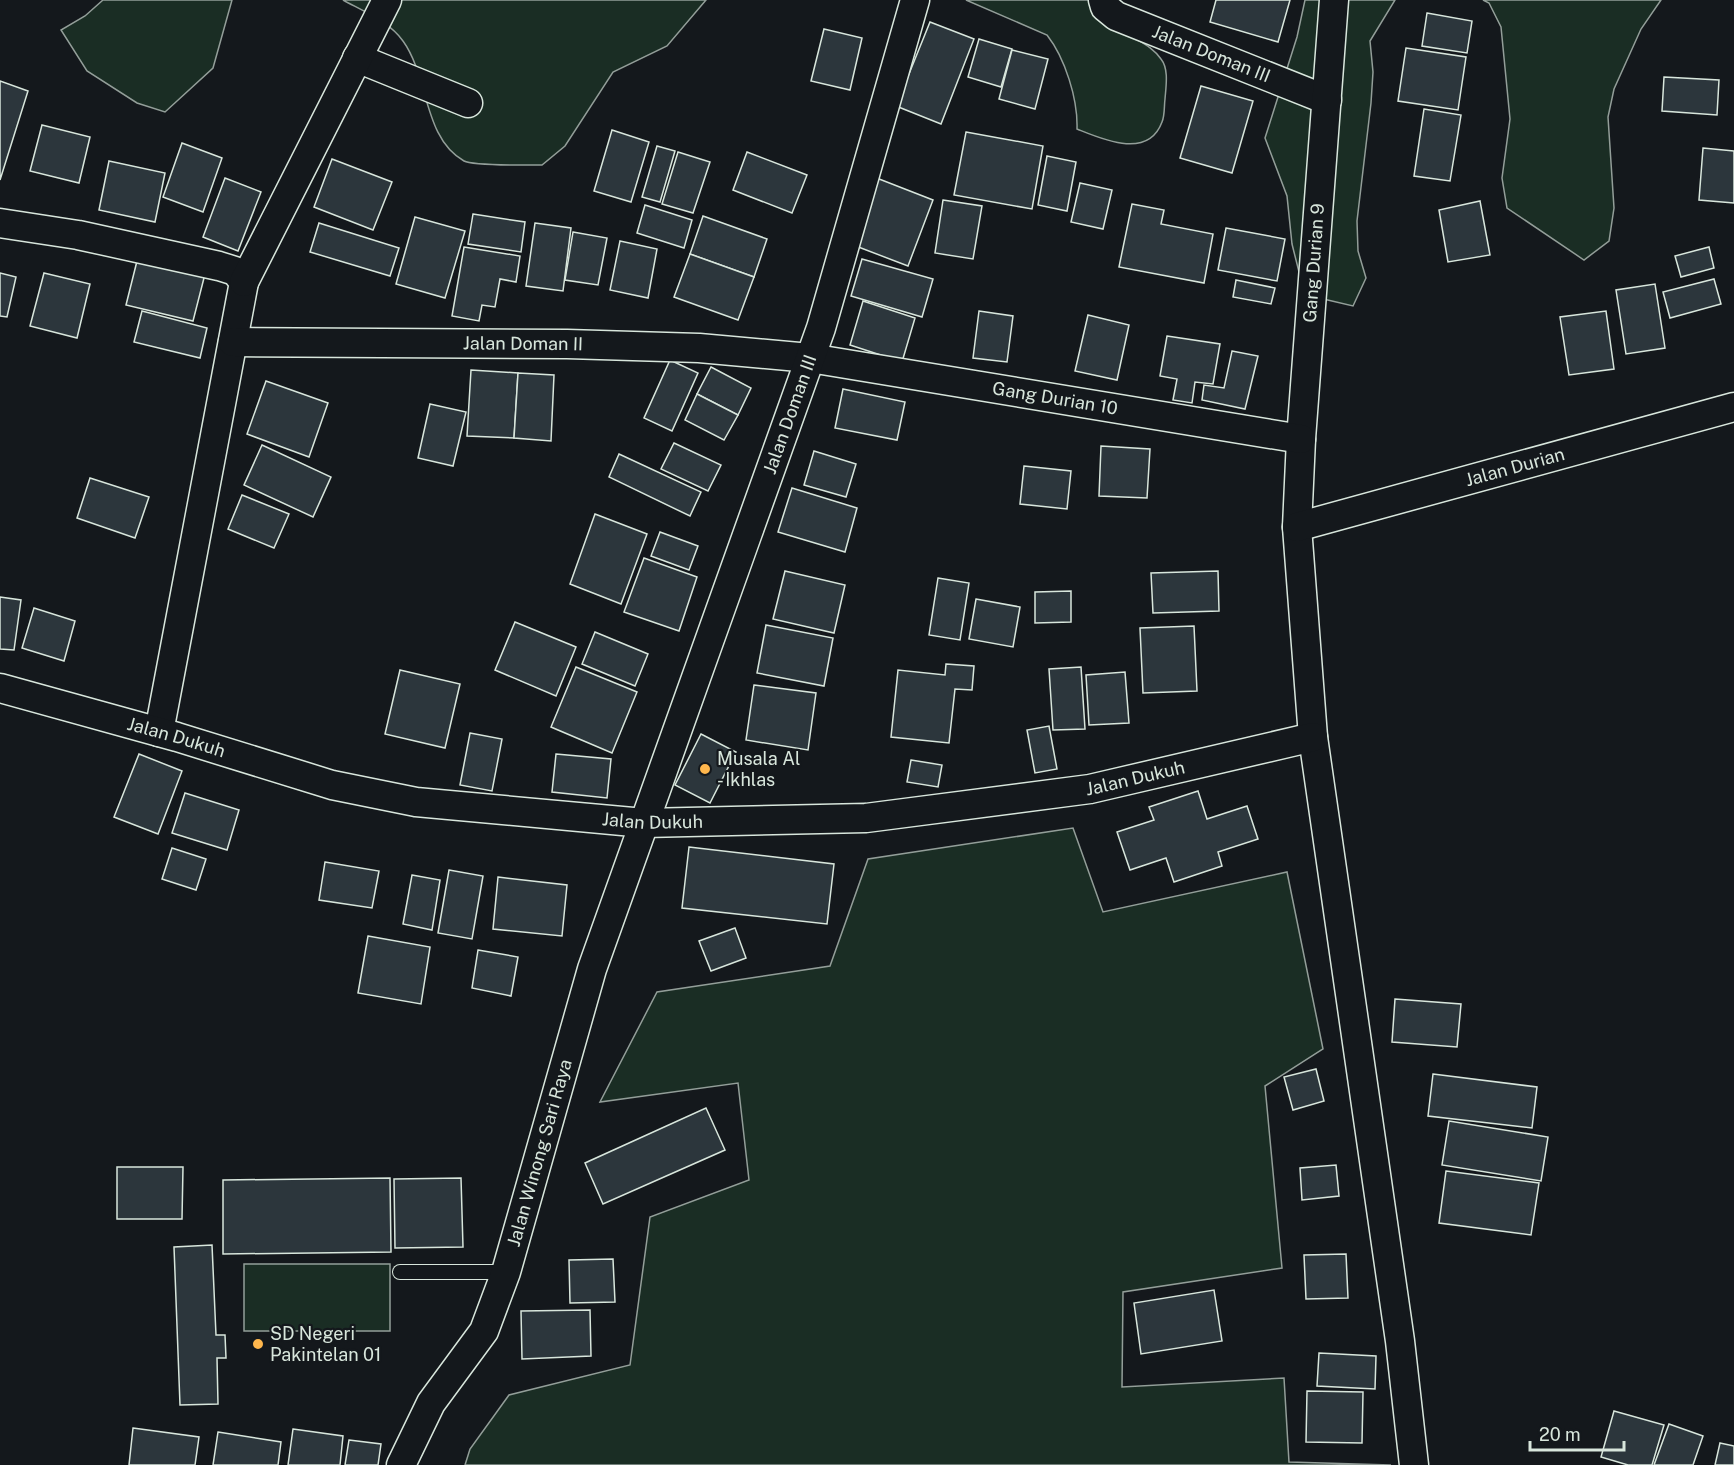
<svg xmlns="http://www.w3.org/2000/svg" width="1734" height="1465" viewBox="0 0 1734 1465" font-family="'Public Sans',sans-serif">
  <rect width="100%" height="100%" fill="#14181c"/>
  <!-- green -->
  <g fill="#1a2d24" stroke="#939e99" stroke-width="1.5">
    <path d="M103 0H232L213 68 165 112 137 103 87 71 61 30 85 16Z"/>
    <path d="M343 0H706L667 46 613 72 565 146 542 165C528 165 473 166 464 161 423 138 429 77 403 41 390 22 363 11 343 0Z"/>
    <path d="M966 0H1090C1102 10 1113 21 1124 31 1137 41 1151 45 1161 59 1169 69 1166 86 1165 99 1164 106 1165 115 1162 122 1148 160 1102 139 1077 129 1078 99 1065 58 1047 35Z"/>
    <path d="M1305 0H1395L1370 41 1373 72 1371 103 1357 221 1358 251 1366 278 1353 306 1315 297 1300 276 1292 244 1287 196 1265 138 1297 37Z"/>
    <path d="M1483 0H1661L1641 29 1614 89 1608 117 1614 208 1609 241 1584 260 1507 208 1502 178 1510 119 1501 27 1489 3Z"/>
    <path d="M1073 828 1103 912 1287 872 1323 1049 1265 1086 1282 1268 1123 1292 1122 1387 1284 1378 1289 1462 1391 1465H465L470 1449 509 1395 630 1365 650 1217 749 1180 738 1083 600 1102 657 992 830 966 868 859Z"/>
    <rect x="244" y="1264" width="146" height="67"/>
  </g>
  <!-- building -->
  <g fill="#2c363c" stroke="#d8e6dc" stroke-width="1.5">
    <path d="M1216 0H1290L1278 42 1210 22Z"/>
    <path d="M1427 13 1472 21 1467 53 1422 46Z"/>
    <path d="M930 22 974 39 941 124 896 106Z"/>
    <path d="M824 29 862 38 850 90 811 81Z"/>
    <path d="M979 39 1012 49 1001 87 968 77Z"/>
    <path d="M1406 48 1466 57 1458 110 1398 101Z"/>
    <path d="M1012 50 1048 59 1035 109 999 99Z"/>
    <path d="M1664 77 1719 80 1717 115 1662 111Z"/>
    <path d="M0 81 28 91 0 180Z"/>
    <path d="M1201 86 1253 101 1232 173 1180 158Z"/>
    <path d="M1424 109 1461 115 1450 181 1414 176Z"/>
    <path d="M42 125 90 137 79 183 30 171Z"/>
    <path d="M612 130 649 142 631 202 594 191Z"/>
    <path d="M966 132 1043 146 1032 209 954 195Z"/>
    <path d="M182 143 222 158 203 212 163 197Z"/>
    <path d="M657 146 675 151 660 202 642 197Z"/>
    <path d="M1703 148 1734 151V203L1699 200Z"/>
    <path d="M678 152 710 162 693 213 662 204Z"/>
    <path d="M747 152 807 175 792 213 733 190Z"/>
    <path d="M1047 156 1076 162 1067 211 1038 205Z"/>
    <path d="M332 159 392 182 373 230 314 207Z"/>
    <path d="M109 161 165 173 155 222 99 210Z"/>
    <path d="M874 177 933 200 908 266 848 243Z"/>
    <path d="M225 178 261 192 238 251 203 237Z"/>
    <path d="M1080 183 1112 190 1103 229 1071 222Z"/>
    <path d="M943 200 982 206 973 259 935 253Z"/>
    <path d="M1480 201 1490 255 1448 262 1439 210Z"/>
    <path d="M1132 204 1164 210 1161 224 1213 234 1204 283 1119 267Z"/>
    <path d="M645 205 692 220 684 248 637 233Z"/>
    <path d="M473 214 525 222 521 252 468 244Z"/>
    <path d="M703 216 767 239 754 277 690 254Z"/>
    <path d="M415 217 465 231 445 298 396 284Z"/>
    <path d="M319 223 399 248 390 276 310 252Z"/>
    <path d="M535 223 571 228 563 291 526 286Z"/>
    <path d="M1226 228 1285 239 1277 281 1218 270Z"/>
    <path d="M573 232 607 238 598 285 565 280Z"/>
    <path d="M620 241 657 249 648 298 610 290Z"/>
    <path d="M464 247 520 256 516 282 500 279 495 307 482 305 479 321 452 316Z"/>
    <path d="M1709 247 1714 268 1681 277 1675 256Z"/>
    <path d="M690 254 754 277 738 320 674 297Z"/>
    <path d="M138 257 205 274 193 321 126 305Z"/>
    <path d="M862 259 933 279 922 317 851 296Z"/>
    <path d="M0 273 16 277 7 317 0 316Z"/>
    <path d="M44 273 90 284 77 338 30 326Z"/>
    <path d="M1714 279 1721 304 1670 318 1663 292Z"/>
    <path d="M1236 280 1275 288 1271 304 1233 297Z"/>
    <path d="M1655 284 1665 348 1626 354 1616 290Z"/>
    <path d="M863 301 915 318 902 362 850 345Z"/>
    <path d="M142 311 207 328 200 358 134 342Z"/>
    <path d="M979 311 1013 316 1007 362 973 358Z"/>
    <path d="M1606 311 1614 369 1569 375 1560 317Z"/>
    <path d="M1088 315 1129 325 1117 380 1075 371Z"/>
    <path d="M1167 336 1220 344 1213 384 1195 382 1192 403 1173 400 1177 379 1160 376Z"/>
    <path d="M1232 351 1258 356 1245 409 1202 400 1204 385 1224 388Z"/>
    <path d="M670 360 698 373 672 431 644 418Z"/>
    <path d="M711 367 751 388 738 415 697 394Z"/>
    <path d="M471 370 518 373 514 438 467 436Z"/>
    <path d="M518 373 554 375 551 441 514 438Z"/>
    <path d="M266 381 328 403 309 457 247 434Z"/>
    <path d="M843 389 905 402 897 440 835 428Z"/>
    <path d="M697 394 738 415 724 440 685 420Z"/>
    <path d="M430 404 466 412 453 466 418 458Z"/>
    <path d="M674 443 721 465 708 491 661 469Z"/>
    <path d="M262 445 331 477 313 517 244 485Z"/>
    <path d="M1101 446 1150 449 1147 498 1099 496Z"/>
    <path d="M814 451 856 464 846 497 804 485Z"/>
    <path d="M619 454 701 492 690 516 609 477Z"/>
    <path d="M1024 466 1071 471 1067 509 1020 504Z"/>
    <path d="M90 478 149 497 135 538 77 518Z"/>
    <path d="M792 488 857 508 845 552 778 532Z"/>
    <path d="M242 495 289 514 274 548 228 529Z"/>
    <path d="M595 514 647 534 621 604 570 584Z"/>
    <path d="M660 532 698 546 689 570 651 556Z"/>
    <path d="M644 558 697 577 679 631 624 612Z"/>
    <path d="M785 571 845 585 834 633 773 619Z"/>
    <path d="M1218 571 1219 611 1153 613 1151 573Z"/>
    <path d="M938 578 969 583 960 640 929 635Z"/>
    <path d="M1071 591V622L1035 623V592Z"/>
    <path d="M0 597 21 600 14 650 0 649Z"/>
    <path d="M976 599 1020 607 1013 647 969 639Z"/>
    <path d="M34 608 75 621 64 661 22 648Z"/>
    <path d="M515 622 576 647 556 696 495 670Z"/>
    <path d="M766 625 833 638 824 686 757 673Z"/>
    <path d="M1194 626 1197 691 1143 693 1140 628Z"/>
    <path d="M595 632 648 654 635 686 582 664Z"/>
    <path d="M946 664 974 666 972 690 955 689 949 743 891 737 898 670 945 675Z"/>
    <path d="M576 667 637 692 612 753 551 727Z"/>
    <path d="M1081 667 1085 729 1053 730 1049 669Z"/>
    <path d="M400 670 460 684 445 748 385 734Z"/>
    <path d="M1125 672 1129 723 1089 725 1086 675Z"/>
    <path d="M754 685 816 693 808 750 746 740Z"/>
    <path d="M1049 726 1057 769 1035 773 1027 730Z"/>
    <path d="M470 733 502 739 492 791 460 785Z"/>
    <path d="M701 734 736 752 710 803 675 785Z"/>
    <path d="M139 754 182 771 158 834 114 817Z"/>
    <path d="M556 754 611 759 607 798 552 792Z"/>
    <path d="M911 760 942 765 938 787 907 782Z"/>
    <path d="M1198 791 1207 819 1247 806 1258 839 1218 852 1222 866 1174 882 1166 858 1130 870 1117 832 1154 820 1149 807Z"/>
    <path d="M185 793 239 810 227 850 172 833Z"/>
    <path d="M689 847 834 864 827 924 682 908Z"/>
    <path d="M172 848 206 859 196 890 162 879Z"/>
    <path d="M325 862 379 871 372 908 319 900Z"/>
    <path d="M449 870 483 876 472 939 438 933Z"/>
    <path d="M412 875 440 880 432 930 403 924Z"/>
    <path d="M498 877 567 885 562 936 493 929Z"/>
    <path d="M735 928 746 958 711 971 699 941Z"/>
    <path d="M368 936 430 947 421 1004 358 993Z"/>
    <path d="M478 950 518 957 511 996 472 988Z"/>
    <path d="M1395 999 1461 1004 1457 1047 1392 1042Z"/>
    <path d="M1316 1069 1324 1101 1293 1110 1284 1077Z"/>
    <path d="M1433 1074 1537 1087 1532 1128 1428 1116Z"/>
    <path d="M706 1108 725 1150 603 1204 585 1163Z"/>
    <path d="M1449 1121 1548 1137 1541 1181 1442 1165Z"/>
    <path d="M1336 1165 1339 1196 1302 1200 1300 1168Z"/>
    <path d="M117 1167H183L182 1219H117Z"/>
    <path d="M1446 1171 1539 1183 1531 1235 1439 1223Z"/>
    <path d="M390 1178 391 1252 223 1254V1180Z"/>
    <path d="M461 1178 463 1247 395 1248 394 1179Z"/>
    <path d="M212 1245 216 1335H225L226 1358H217L218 1404 180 1405 174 1247Z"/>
    <path d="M1346 1254 1348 1298 1306 1299 1304 1255Z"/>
    <path d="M613 1259 615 1302 570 1303 569 1260Z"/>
    <path d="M1214 1290 1222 1341 1141 1354 1134 1303Z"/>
    <path d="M590 1310 591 1356 522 1359 521 1311Z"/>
    <path d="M1319 1353 1376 1356 1375 1389 1317 1386Z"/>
    <path d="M1307 1391 1363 1392 1362 1443 1306 1442Z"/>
    <path d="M1614 1411 1664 1425 1652 1465H1628L1601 1457Z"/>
    <path d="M1669 1424 1703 1436 1693 1465H1654Z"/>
    <path d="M133 1428 199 1437 195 1465H129Z"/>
    <path d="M293 1429 343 1436 340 1465H288Z"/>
    <path d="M218 1432 281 1442 278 1465H213Z"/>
    <path d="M349 1440 381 1444 378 1465H345Z"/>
    <path d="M1720 1443 1734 1446V1465H1715Z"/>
  </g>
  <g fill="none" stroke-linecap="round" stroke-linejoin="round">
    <!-- lane casing -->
    <g stroke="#d8e6dc" stroke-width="16">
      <path id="lane" d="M400 1272H506"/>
    </g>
    <!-- street casing -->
    <g stroke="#d8e6dc" stroke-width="31">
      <g id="street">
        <path id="s1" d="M1103 0 1105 7 1116 16 1327 100"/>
        <path d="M1334 0 1301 439 1297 527 1313 737 1400 1341 1414 1465"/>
        <path d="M357 58 468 103"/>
        <path d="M0 223 78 235 219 266 235 271 244 282 159 732"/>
        <path d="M244 282 387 0"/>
        <path id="s2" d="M233 342 567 344 699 348 810 358 1301 439"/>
        <path id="s3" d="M1297 527 1734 407"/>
        <path id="s4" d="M0 688 177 737 332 785 416 802 644 823 866 818 1090 789 1313 737"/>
        <path id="s5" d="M401 1465 431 1403 484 1331 506 1272 592 969 821 328 915 0"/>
      </g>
    </g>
    <!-- lane -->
    <use href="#lane" stroke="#14181c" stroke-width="14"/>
    <!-- street -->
    <use href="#street" stroke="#14181c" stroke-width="28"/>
  </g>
  <!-- markers -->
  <g fill="#ffb74d" stroke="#14181c" stroke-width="2">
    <circle cx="705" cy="769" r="6"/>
    <circle cx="258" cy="1344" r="6"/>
  </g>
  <g text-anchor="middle" stroke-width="4.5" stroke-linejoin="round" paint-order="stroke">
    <!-- street labels -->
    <g font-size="18" fill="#d8e6dc" stroke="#14181c">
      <text dy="6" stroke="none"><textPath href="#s1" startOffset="124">Jalan Doman III</textPath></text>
      <text transform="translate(1314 263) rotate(-86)" y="6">Gang Durian 9</text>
      <text dy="6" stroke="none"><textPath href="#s2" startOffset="290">Jalan Doman II</textPath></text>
      <text dy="6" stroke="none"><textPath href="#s2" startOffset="826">Gang Durian 10</textPath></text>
      <text dy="6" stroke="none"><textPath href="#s5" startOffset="1125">Jalan Doman III</textPath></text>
      <text dy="6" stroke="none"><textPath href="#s3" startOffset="226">Jalan Durian</textPath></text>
      <text dy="6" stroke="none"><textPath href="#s4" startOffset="183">Jalan Dukuh</textPath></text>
      <text dy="6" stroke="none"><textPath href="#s4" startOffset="1155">Jalan Dukuh</textPath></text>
      <text dy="6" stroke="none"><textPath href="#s4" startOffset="669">Jalan Dukuh</textPath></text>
      <text dy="6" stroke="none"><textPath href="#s5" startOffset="345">Jalan Winong Sari Raya</textPath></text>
    </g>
    <!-- poi labels -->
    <g font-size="18" fill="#d8e6dc" stroke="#14181c" text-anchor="start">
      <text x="717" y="765">Musala Al<tspan x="717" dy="21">- Ikhlas</tspan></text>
      <text x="270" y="1340">SD Negeri<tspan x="270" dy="21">Pakintelan 01</tspan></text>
    </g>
  </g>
  <!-- scale -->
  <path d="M1530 1441v9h94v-9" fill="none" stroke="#d8e6dc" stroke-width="3"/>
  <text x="1539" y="1441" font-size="18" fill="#d8e6dc" stroke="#14181c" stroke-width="4.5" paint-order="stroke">20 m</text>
</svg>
